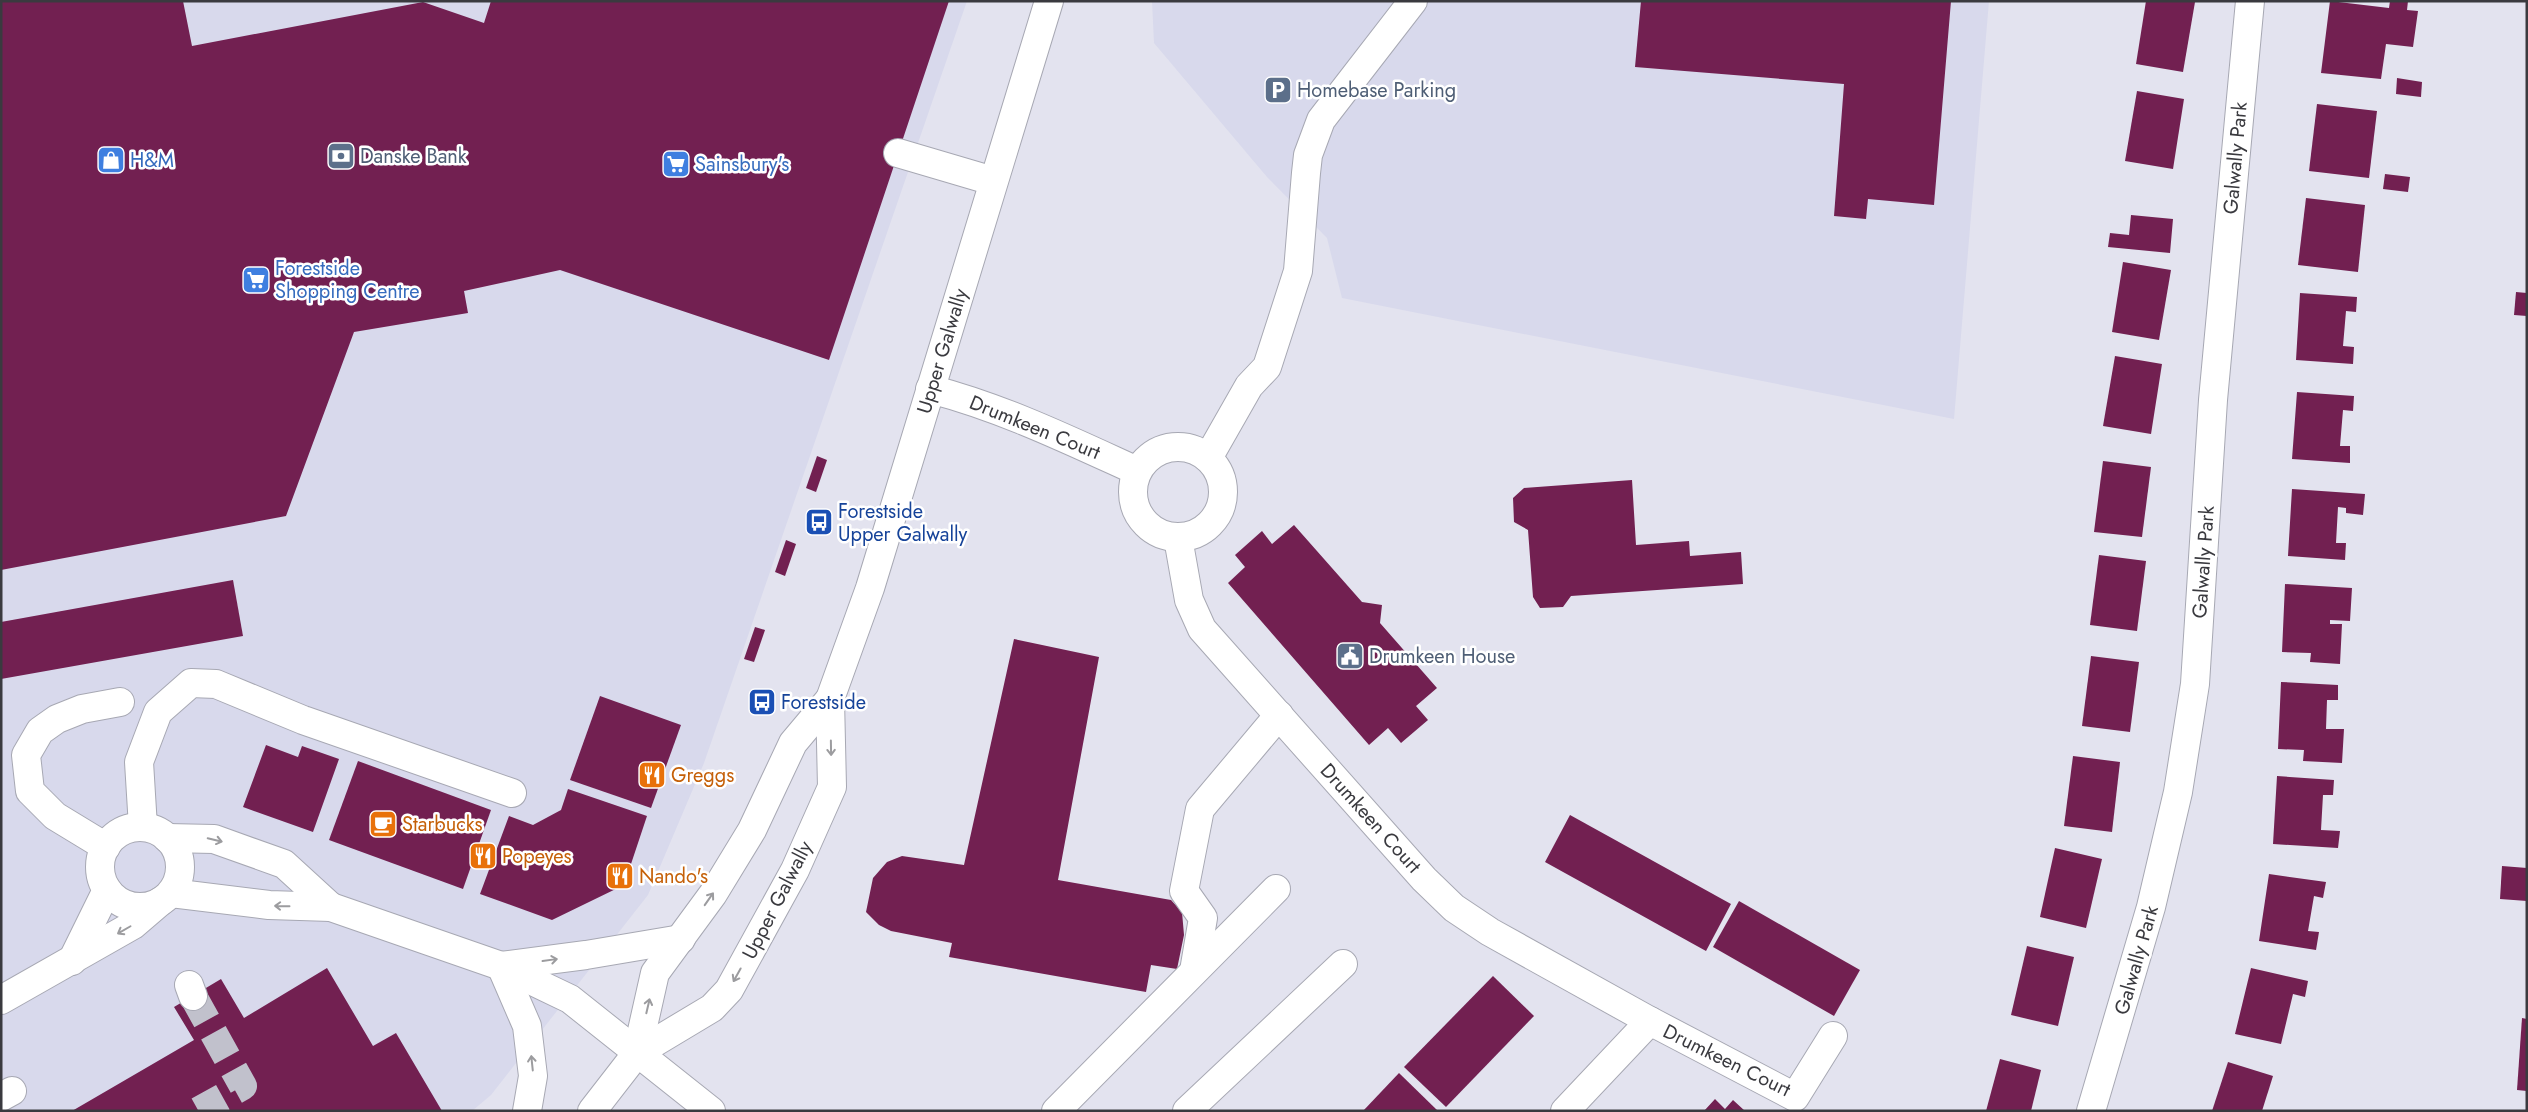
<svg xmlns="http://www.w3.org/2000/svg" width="2528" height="1112" viewBox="0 0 2528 1112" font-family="Jost,sans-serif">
  <rect width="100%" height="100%" fill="#e3e3ef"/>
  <!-- built -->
  <g fill="#d8d9ec">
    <path d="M1 1H967L704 763 648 895 491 1095 472 1111H1Z"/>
    <path d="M1152 1H1989L1954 419 1342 298 1327 238 1267 177 1154 43Z"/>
  </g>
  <!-- building -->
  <g fill="#722051">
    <path d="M1 1H183L192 46 423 2 484 23 491 1H949L829 360 560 270 464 291 468 313 354 332 286 516 1 570Z"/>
    <path d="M1641 1H1951L1934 205 1868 199 1866 219 1834 216 1844 84 1635 67Z"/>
    <path d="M2146 1 2195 2 2183 72 2136 64Z"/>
    <path d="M2330 1 2389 8 2390 1H2408L2407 10 2418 11 2413 47 2386 44 2381 79 2321 73Z"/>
    <path d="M2397 78 2422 82 2421 97 2396 94Z"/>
    <path d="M2137 91 2184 99 2173 169 2125 161Z"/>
    <path d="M2317 104 2377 111 2369 178 2309 171Z"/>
    <path d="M2385 174 2410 177 2408 192 2383 189Z"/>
    <path d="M2306 198 2365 205 2358 272 2298 265Z"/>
    <path d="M2131 215 2173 219 2170 253 2108 247 2110 233 2129 235Z"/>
    <path d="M2123 262 2171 270 2159 340 2112 332Z"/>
    <path d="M2516 292 2527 293V316L2514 315Z"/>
    <path d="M2300 293 2357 297 2356 312 2346 311 2343 346 2354 347 2353 364 2296 360Z"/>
    <path d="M2115 356 2162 364 2151 434 2103 426Z"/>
    <path d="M2297 392 2354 396 2353 411 2343 410 2340 446H2350V463L2292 459Z"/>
    <path d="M817 456 827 460 816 492 806 488Z"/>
    <path d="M2103 461 2151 467 2142 537 2094 532Z"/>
    <path d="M1632 480 1636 545 1689 541 1690 556 1741 552 1743 584 1571 596 1563 607 1540 608 1533 597 1528 530 1514 522 1513 498 1524 488Z"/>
    <path d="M2292 489 2365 494 2363 515 2346 513V508L2338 507 2336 543H2346L2345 560 2288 556Z"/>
    <path d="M1294 525 1362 602 1382 605 1380 623 1437 688 1416 706 1428 720 1401 743 1388 728 1369 745 1228 583 1245 567 1235 555 1262 531 1272 544Z"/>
    <path d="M786 540 796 544 785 576 775 572Z"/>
    <path d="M2099 555 2146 561 2137 631 2090 625Z"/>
    <path d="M233 580 243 636 1 679V622Z"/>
    <path d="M2285 584 2352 588 2350 621 2330 620V624H2342L2340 664 2310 662 2311 653 2282 652Z"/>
    <path d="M755 627 765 630 754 662 744 659Z"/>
    <path d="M1014 639 1099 657 1058 880 1171 900 1182 912 1184 935 1177 969 1151 965 1146 992 949 957 952 943 891 931 879 925 866 912 873 878 887 862 902 856 964 865Z"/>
    <path d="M2091 656 2139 662 2130 732 2082 726Z"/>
    <path d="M2281 682 2338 685V700H2327L2326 729H2344L2342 763 2303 761 2304 750 2278 749Z"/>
    <path d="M600 696 681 725 651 808 570 780Z"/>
    <path d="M266 745 298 757 302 746 339 759 313 832 243 807Z"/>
    <path d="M2073 756 2120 762 2112 832 2064 826Z"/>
    <path d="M358 761 491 810 463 889 329 840Z"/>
    <path d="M2277 776 2334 780 2333 795H2323L2321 830 2340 831 2338 848 2273 844Z"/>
    <path d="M568 789 647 816 624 885 552 920 480 894 509 816 533 825 561 810Z"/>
    <path d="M1570 815 1731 904 1706 951 1545 862Z"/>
    <path d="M2055 848 2102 859 2086 928 2040 917Z"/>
    <path d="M2502 866 2527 868V901L2500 899Z"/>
    <path d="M2269 874 2326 882 2323 898 2314 896 2308 931 2319 932 2316 950 2259 941Z"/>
    <path d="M1739 901 1860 970 1834 1016 1713 947Z"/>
    <path d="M2027 946 2074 957 2058 1026 2011 1015Z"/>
    <path d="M327 968 373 1046 396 1033 442 1111H72L194 1040 174 1007 221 979 244 1018Z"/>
    <path d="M2251 968 2308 981 2305 997 2293 994 2281 1044 2235 1034Z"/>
    <path d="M1493 976 1534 1016 1446 1107 1404 1067Z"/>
    <path d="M2522 1018 2527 1019V1091L2517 1090Z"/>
    <path d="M2000 1059 2041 1070 2031 1111H1986Z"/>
    <path d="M2228 1062 2273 1076 2262 1111H2212Z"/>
    <path d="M1399 1073 1438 1111H1363Z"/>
    <path d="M1715 1099 1725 1109 1733 1100 1745 1111H1704Z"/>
  </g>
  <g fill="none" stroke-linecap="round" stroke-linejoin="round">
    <!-- minor-tunnel -->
    <path stroke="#c1c1cc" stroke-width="28" stroke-dasharray="28 14" stroke-linecap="butt" d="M193 996 243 1086 198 1111"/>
    <!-- minor casing -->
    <g stroke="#a7a8b3" stroke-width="30">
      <g id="minor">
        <path d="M898 153 993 181"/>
        <path d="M930 389C1003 408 1069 440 1137 471"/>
        <circle cx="1178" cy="492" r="45"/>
        <path d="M1208 458 1249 386 1267 367 1298 271 1306 173 1308 155 1321 120 1413 1"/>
        <path d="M1178 538 1189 600 1202 629 1424 879 1454 908 1490 932 1650 1021 1795 1097 1833 1036"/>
        <path d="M143 827 139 762 158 712 191 683 216 684 303 720 512 793"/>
        <circle cx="140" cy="867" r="40"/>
        <path d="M167 838 214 839 284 864 331 907"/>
        <path d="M106 847 55 816 30 791 26 755 40 731 57 719 82 709 120 702"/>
        <path d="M171 893 269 905 331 907 501 966 570 999 711 1111"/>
        <path d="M72 961 107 890"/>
        <path d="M501 966 586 955 681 939"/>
        <path d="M501 966 527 1026 533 1076 527 1111"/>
        <path d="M1194 971 1203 918 1184 891 1200 809 1279 715"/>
        <path d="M189 985 193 996"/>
        <path d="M1 1000 133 925 161 901"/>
        <path d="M637 1053 655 973 713 894 752 830 793 743 830 699"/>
        <path d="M1 1097 12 1091"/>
        <path d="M592 1111 637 1053 712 1008 729 990 795 870 832 787 830 699 870 588 1049 1"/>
        <path d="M1056 1111 1276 889"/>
        <path d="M1187 1111 1343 964"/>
        <path d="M1565 1111 1650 1021"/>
        <path d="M2091 1111 2151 907 2178 792 2195 684 2213 400 2250 1"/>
      </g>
    </g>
    <!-- minor -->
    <use href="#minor" stroke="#fff" stroke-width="28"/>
  </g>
  <!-- one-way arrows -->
  <defs><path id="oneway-shaft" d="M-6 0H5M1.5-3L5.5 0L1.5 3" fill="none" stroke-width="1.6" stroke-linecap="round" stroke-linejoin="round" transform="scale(1.25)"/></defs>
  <g stroke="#9c9c9f">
    <use href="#oneway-shaft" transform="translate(831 748) rotate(89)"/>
    <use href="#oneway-shaft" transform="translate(215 840) rotate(13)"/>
    <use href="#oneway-shaft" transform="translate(709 899) rotate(-55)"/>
    <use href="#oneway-shaft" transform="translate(282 906) rotate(-179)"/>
    <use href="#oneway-shaft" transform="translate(124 930) rotate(150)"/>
    <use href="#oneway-shaft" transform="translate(550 960) rotate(-8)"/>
    <use href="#oneway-shaft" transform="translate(737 975) rotate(119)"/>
    <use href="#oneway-shaft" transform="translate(648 1006) rotate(-77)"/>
    <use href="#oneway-shaft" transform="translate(532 1063) rotate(-96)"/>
  </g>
  <!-- icons -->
  <defs>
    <g id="parking-square" transform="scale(1.4375)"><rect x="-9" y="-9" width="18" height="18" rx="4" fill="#5c6f8a" stroke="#fff"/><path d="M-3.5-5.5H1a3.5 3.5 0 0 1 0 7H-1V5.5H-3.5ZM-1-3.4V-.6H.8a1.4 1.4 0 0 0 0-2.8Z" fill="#fff"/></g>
    <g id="bank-square" transform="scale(1.4375)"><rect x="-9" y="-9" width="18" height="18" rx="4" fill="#5c6f8a" stroke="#fff"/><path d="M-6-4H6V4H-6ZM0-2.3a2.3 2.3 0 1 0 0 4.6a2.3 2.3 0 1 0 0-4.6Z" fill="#fff"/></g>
    <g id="shop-square" transform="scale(1.4375)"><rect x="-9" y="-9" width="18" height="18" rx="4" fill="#3f7fe0" stroke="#fff"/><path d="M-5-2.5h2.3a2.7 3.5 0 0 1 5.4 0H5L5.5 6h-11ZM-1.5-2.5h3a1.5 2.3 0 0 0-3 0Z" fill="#fff"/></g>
    <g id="supermarket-square" transform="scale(1.4375)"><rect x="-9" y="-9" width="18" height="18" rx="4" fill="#3f7fe0" stroke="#fff"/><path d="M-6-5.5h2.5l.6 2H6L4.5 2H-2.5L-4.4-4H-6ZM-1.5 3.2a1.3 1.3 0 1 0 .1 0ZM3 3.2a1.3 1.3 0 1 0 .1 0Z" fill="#fff"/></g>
    <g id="bus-square" transform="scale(1.4375)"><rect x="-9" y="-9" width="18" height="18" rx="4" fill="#1a4fb4" stroke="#fff"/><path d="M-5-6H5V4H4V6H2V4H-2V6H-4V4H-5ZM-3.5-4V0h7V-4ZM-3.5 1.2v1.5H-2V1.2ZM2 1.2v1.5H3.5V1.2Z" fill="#fff"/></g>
    <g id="civic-square" transform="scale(1.4375)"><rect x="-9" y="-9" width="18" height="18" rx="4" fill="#5c6f8a" stroke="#fff"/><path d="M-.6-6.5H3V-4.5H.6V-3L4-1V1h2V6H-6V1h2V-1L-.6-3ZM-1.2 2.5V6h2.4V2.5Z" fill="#fff"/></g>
    <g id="restaurant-square" transform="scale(1.4375)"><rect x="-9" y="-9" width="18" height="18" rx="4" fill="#e8710a" stroke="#fff"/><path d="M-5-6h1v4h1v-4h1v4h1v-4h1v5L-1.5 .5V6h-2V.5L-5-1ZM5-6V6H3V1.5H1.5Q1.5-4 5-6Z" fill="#fff"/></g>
    <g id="cafe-square" transform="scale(1.4375)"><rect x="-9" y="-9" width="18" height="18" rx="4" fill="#e8710a" stroke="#fff"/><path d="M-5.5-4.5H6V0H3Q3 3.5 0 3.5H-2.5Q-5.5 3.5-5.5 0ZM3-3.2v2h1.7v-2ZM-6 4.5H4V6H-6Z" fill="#fff"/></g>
  </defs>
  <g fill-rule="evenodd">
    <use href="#parking-square" x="1278" y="90"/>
    <use href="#bank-square" x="341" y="156"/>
    <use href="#shop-square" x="111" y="160"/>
    <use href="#supermarket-square" x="676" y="164"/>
    <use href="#supermarket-square" x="256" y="280"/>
    <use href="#bus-square" x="819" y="522"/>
    <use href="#civic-square" x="1350" y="656"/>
    <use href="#bus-square" x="762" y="702"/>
    <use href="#restaurant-square" x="652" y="775"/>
    <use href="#cafe-square" x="383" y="824"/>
    <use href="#restaurant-square" x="483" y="856"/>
    <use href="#restaurant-square" x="620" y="876"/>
  </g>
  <g text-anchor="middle" stroke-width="5" stroke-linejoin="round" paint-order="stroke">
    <!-- service labels -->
    <g font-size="20" fill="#4e5e75" stroke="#fff" text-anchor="start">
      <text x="1297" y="97">Homebase Parking</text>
      <text x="360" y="163">Danske Bank</text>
      <text x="1369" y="663">Drumkeen House</text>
    </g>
    <!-- street labels -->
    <g font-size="20" fill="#3a3a3f" stroke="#fff">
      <text transform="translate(2235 158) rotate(-85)" y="7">Galwally Park</text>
      <text transform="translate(942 351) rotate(-73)" y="7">Upper Galwally</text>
      <text transform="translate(1035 427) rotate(22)" y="7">Drumkeen Court</text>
      <text transform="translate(2203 562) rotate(-86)" y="7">Galwally Park</text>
      <text transform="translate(1371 818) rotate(48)" y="7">Drumkeen Court</text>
      <text transform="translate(777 900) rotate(-63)" y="7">Upper Galwally</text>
      <text transform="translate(2136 960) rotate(-74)" y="7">Galwally Park</text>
      <text transform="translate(1727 1060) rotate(26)" y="7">Drumkeen Court</text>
    </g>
    <!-- shop labels -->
    <g font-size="20" fill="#366cbe" stroke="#fff" text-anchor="start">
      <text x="130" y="167">H&amp;M</text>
      <text x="695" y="171">Sainsbury's</text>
      <text x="275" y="275">Forestside<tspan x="275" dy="23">Shopping Centre</tspan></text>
    </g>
    <!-- transit labels -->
    <g font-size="20" fill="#164399" stroke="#fff" text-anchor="start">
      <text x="838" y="518">Forestside<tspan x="838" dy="23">Upper Galwally</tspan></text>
      <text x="781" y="709">Forestside</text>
    </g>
    <!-- food labels -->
    <g font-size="20" fill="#c56008" stroke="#fff" text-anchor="start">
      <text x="671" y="782">Greggs</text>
      <text x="402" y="831">Starbucks</text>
      <text x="502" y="863">Popeyes</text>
      <text x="639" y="883">Nando's</text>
    </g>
  </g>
  <!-- border -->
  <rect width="2528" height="1112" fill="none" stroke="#3a3a3f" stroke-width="5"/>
</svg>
